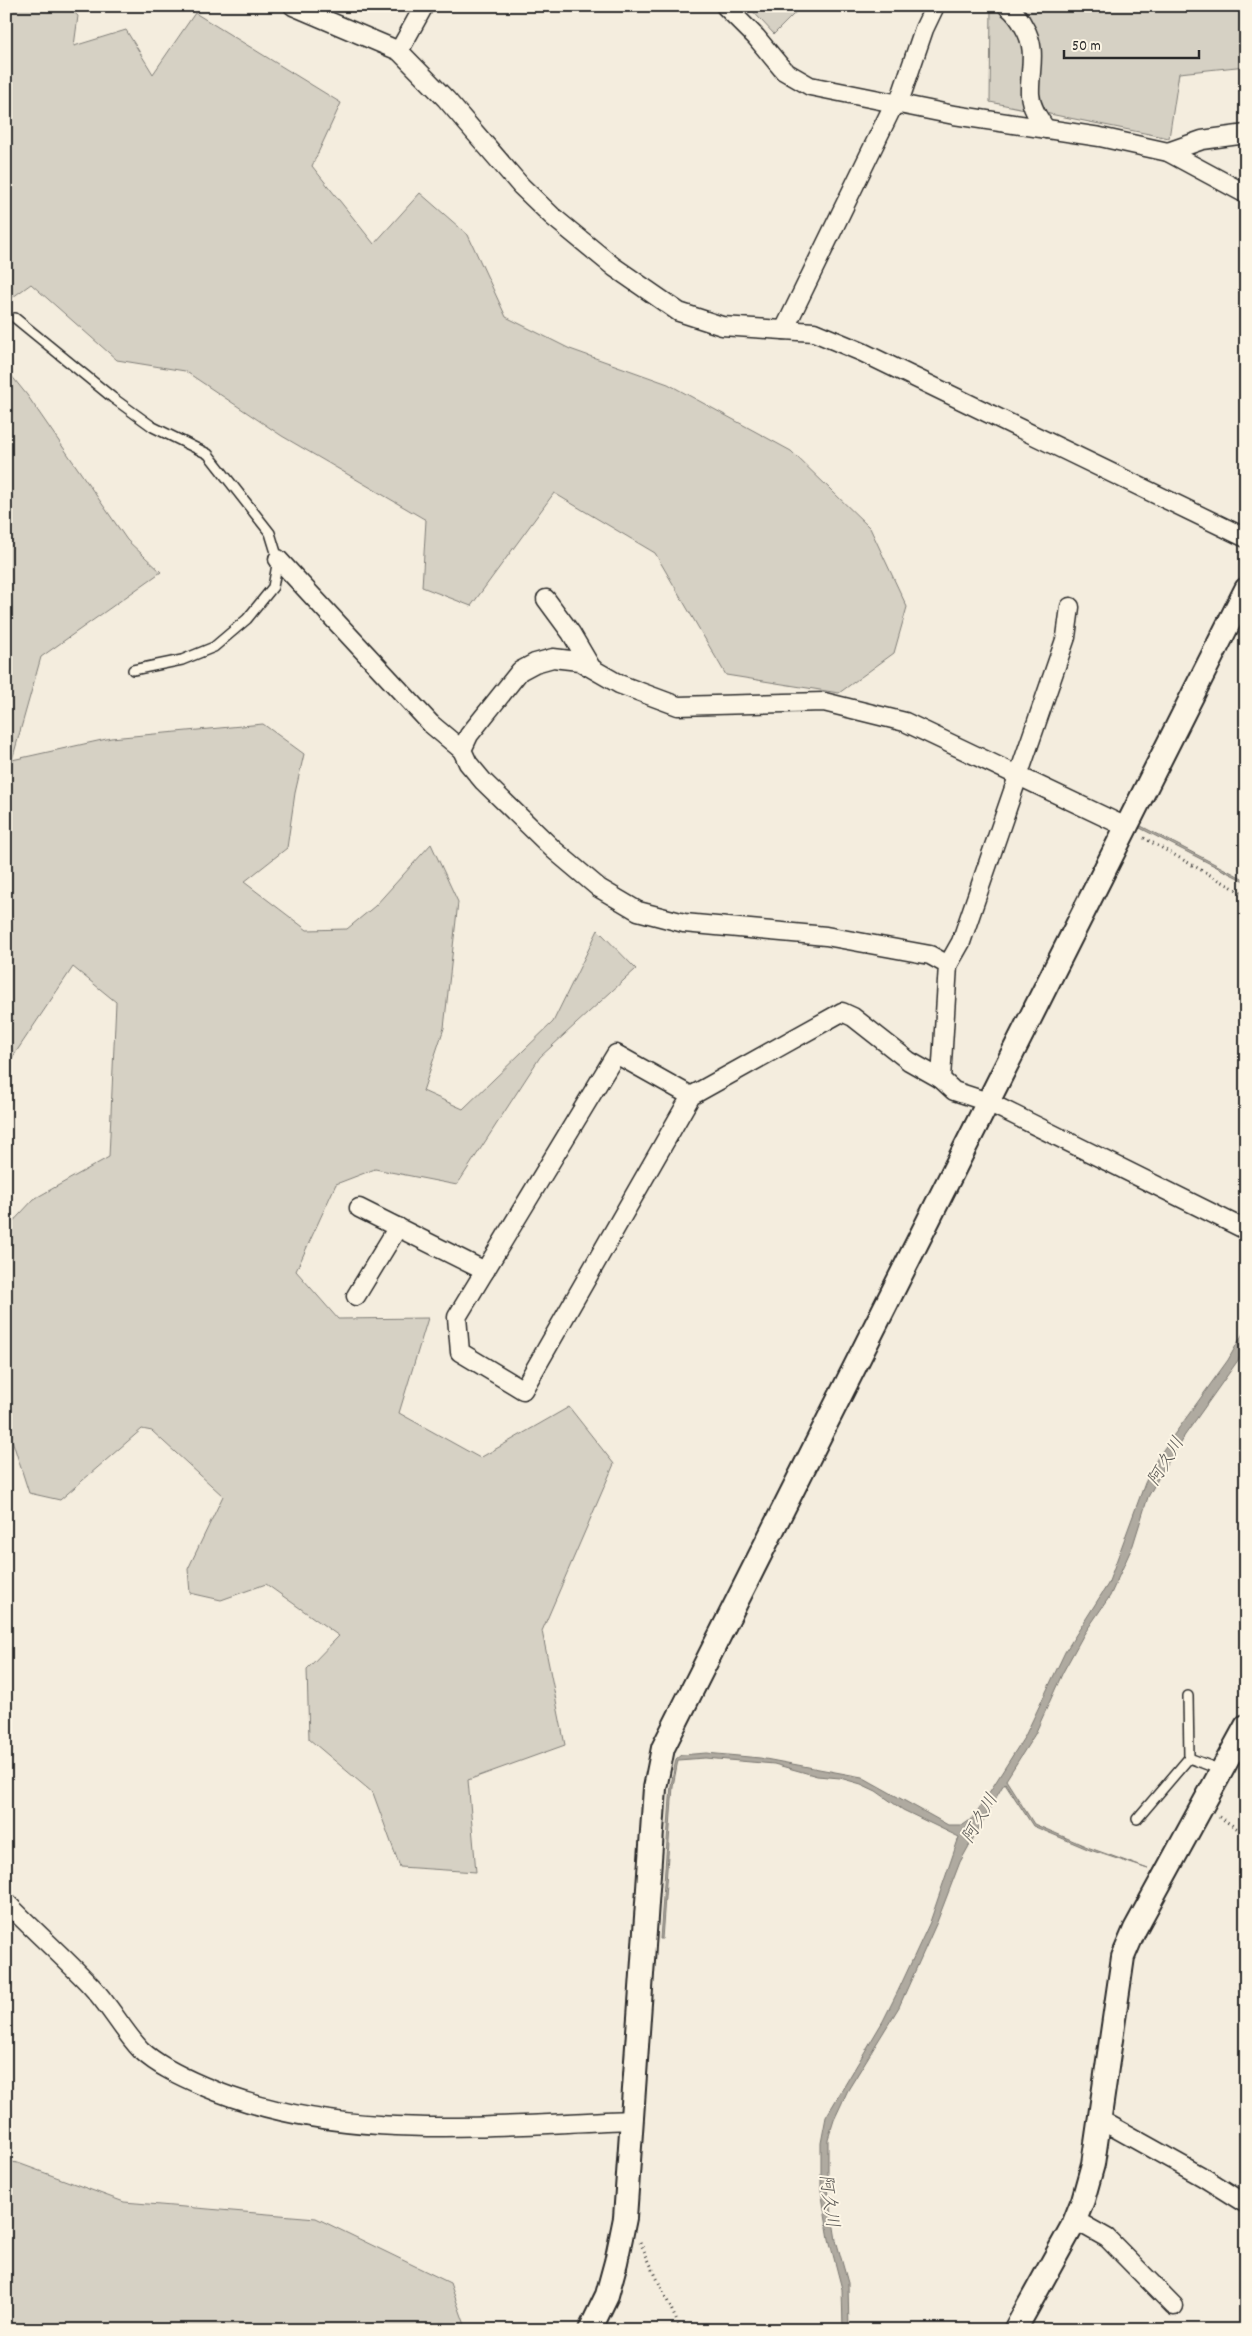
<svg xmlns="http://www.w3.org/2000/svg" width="1252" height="2336" viewBox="0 0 1252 2336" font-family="Dekko,'Klee One',sans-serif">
  <rect width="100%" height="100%" fill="#f4edde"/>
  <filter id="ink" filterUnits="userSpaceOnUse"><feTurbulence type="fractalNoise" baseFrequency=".02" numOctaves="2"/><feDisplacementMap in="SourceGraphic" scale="10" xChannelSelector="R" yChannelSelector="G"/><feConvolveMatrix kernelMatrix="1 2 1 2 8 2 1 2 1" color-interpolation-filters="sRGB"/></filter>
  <g filter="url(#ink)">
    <!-- green -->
    <g fill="#d6d1c4" stroke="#807e78">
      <path d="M6 6H67L78 16 74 46 126 30 153 74 195 13 341 103 312 166 374 244 420 193 468 235 506 317 570 349 668 384 791 451 870 528 907 607 894 653 839 693 726 675 655 553 554 493 471 606 422 587 426 520 282 436 185 371 117 360 31 284 6 302Z"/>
      <path d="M748 6H802L774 34Z"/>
      <path d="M991 6H1246V66L1179 73 1169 138 990 102Z"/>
      <path d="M6 369 27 395 127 540 161 572 41 657 12 760 111 738 263 724 304 754 295 793 287 848 244 882 307 930 347 929 375 906 431 844 458 902 444 1028 423 1091 463 1109 553 1022 598 930 636 969 540 1057 457 1185 375 1169 336 1184 296 1271 338 1319 428 1318 399 1413 480 1458 569 1407 614 1464 542 1631 565 1745 468 1780 476 1872 400 1867 373 1793 309 1739 307 1669 339 1636 266 1584 221 1600 190 1593 188 1569 223 1496 152 1431 142 1429 60 1500 29 1493 6 1421V1229L34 1199 109 1157 116 1002 73 967 6 1067Z"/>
      <path d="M6 2161 18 2163 124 2202 316 2218 450 2283 465 2325 464 2330H6Z"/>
    </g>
    <!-- water -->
    <g fill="#afaaa0" stroke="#7a7771">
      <path d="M1139 825 1246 880V882L1138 827Z"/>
      <path d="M1246 1328V1349L1185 1435 1160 1475 1148 1497 1133 1545 1110 1596 1084 1634 1063 1672 1035 1734 1006 1780 1034 1824 1090 1848 1148 1869 1090 1850 1033 1826 1005 1783 1002 1787 960 1862 937 1922 899 2007 848 2090 834 2120 828 2139V2189L836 2240 848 2283 849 2330H843L842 2289 829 2239 821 2190V2143L826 2117 883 2021 898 1991 930 1922 959 1837 903 1810 876 1791 861 1784 840 1778 817 1776 774 1764 705 1758 678 1760 673 1786 662 1939H660L671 1785 676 1759 681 1755 706 1753 760 1758 862 1777 948 1825H963L973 1818 1025 1736 1065 1652 1108 1584 1145 1483 1158 1457 1228 1360Z"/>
    </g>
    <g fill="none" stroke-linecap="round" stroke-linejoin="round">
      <!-- service casing -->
      <g stroke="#2b2b2b" stroke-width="12">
        <g id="service">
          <path d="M15 318 113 398 153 427 208 454 270 533 278 559 273 587 247 619 214 647 182 660 133 670"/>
          <path d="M1189 1758 1221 1770"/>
          <path d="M1137 1819 1189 1758 1188 1696"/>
        </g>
      </g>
      <!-- minor casing -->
      <g stroke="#2b2b2b" stroke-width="21">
        <g id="minor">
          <path d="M293 6 399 51 446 99 521 186 552 216 614 267 679 312 722 326 814 332 862 352 1246 538"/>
          <path d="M725 6 756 37 784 71 810 86 954 115 1100 137 1168 152 1246 194"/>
          <path d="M1007 6C1015 12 1020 19 1024 27 1038 50 1029 70 1030 94 1031 108 1039 119 1046 129"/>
          <path d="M399 51 424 6"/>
          <path d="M898 105 924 29 935 6"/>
          <path d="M1168 152 1202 140 1246 134"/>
          <path d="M784 330 894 104"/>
          <path d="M278 559 431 724 462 750"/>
          <path d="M546 599 571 633 591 667"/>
          <path d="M1126 827 905 722 824 702 678 706 619 684 579 661 553 658 535 663 520 671 469 735 462 750 468 763 483 781 554 850 599 888 638 911 684 923 826 936 930 955 948 965 941 1079 954 1091 988 1102 1246 1230"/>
          <path d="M948 965 961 942 1066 637 1070 607"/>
          <path d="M691 1096 523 1390 460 1352 457 1317 616 1054 691 1096 842 1012 853 1017 909 1061 941 1079"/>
          <path d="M359 1208 485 1271"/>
          <path d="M356 1296 398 1227"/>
          <path d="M6 1902C34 1931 65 1958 92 1987 110 2006 123 2031 141 2050 158 2066 182 2077 203 2086 337 2144 490 2125 632 2120"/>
          <path d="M1099 2119 1203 2177 1246 2204"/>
          <path d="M1075 2220 1107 2238 1174 2306"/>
        </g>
      </g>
      <!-- tertiary casing -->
      <g stroke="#2b2b2b" stroke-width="26">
        <g id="tertiary">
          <path d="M590 2330 607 2295 616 2262 625 2218 655 1788 663 1748 1246 589"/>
          <path d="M1015 2330 1073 2225 1083 2200 1093 2164 1123 1957 1135 1929 1246 1726"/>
        </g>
      </g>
      <!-- path -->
      <g stroke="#2b2b2b" stroke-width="3" stroke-dasharray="1 4" stroke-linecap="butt">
        <path d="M1144 838 1246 895"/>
        <path d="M1219 1817 1246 1834"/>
        <path d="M640 2242 681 2330"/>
      </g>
      <!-- service -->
      <use href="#service" stroke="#fcf5e5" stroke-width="9"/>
      <!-- minor -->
      <use href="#minor" stroke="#fcf5e5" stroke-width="18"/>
      <!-- tertiary -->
      <use href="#tertiary" stroke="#fcf5e5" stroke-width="22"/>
    </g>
  </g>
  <g text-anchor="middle" stroke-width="4" stroke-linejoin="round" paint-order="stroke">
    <!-- water labels -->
    <g font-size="18" font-style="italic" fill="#595754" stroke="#fcf5e5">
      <text transform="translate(1165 1461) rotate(-59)" y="6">阿久川</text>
      <text transform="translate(979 1818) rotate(-60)" y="6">阿久川</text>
      <text transform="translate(830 2201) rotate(82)" y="6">阿久川</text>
    </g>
  </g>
  <!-- margin -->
  <rect width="1252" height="2336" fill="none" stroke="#fcf5e5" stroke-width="25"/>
  <rect x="12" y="12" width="1227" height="2311" fill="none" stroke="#2b2b2b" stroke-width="2" filter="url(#ink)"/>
  <!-- scale -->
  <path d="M1064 50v8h135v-8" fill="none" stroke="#2b2b2b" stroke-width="2.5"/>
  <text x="1072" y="50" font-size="15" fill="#2b2b2b" stroke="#fcf5e5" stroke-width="4" paint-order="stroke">50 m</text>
</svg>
